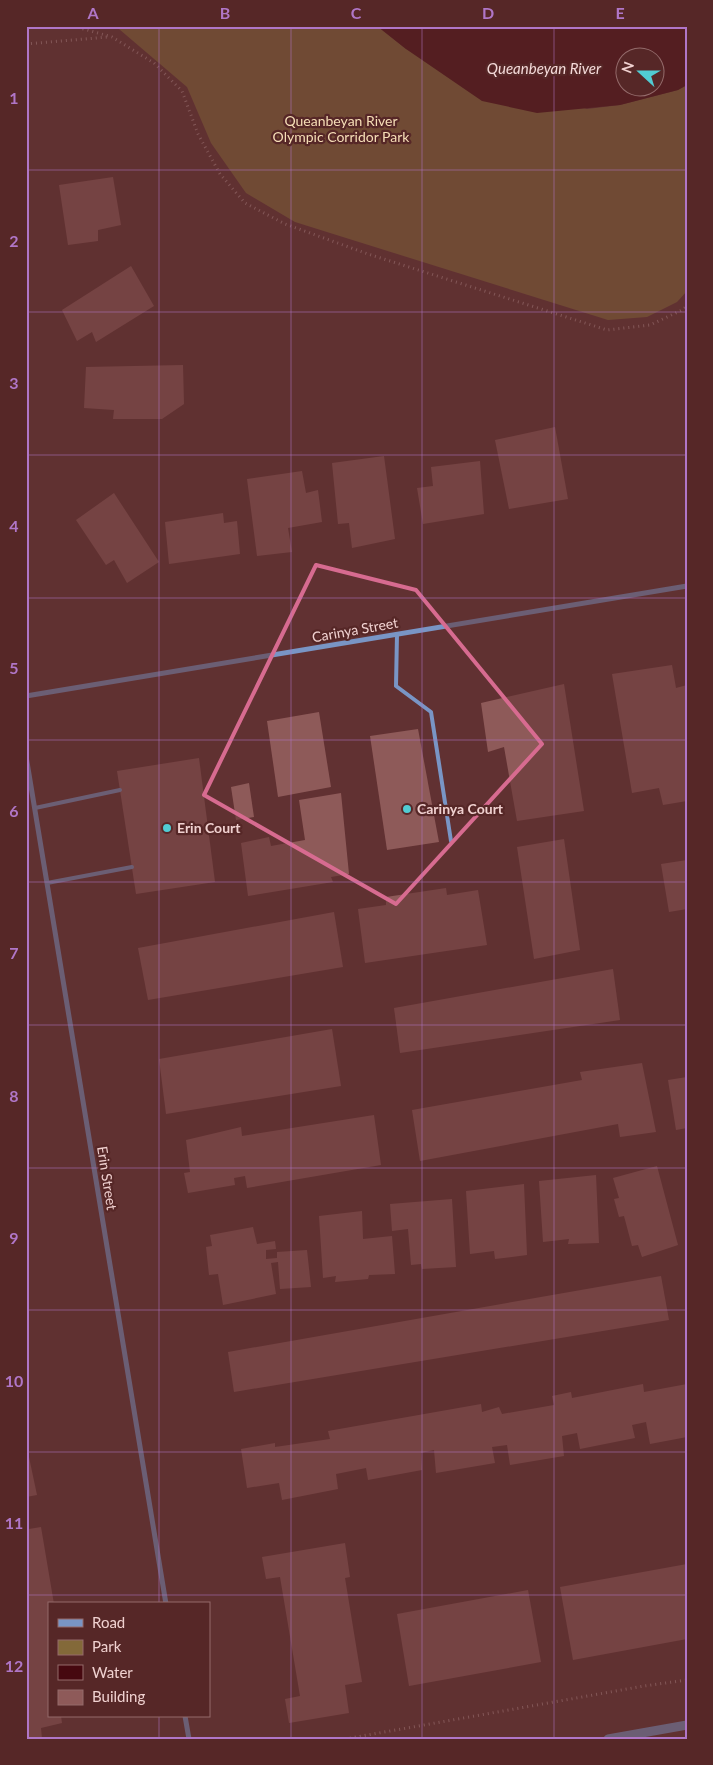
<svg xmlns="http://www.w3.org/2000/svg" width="713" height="1765" viewBox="0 0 713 1765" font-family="Lato,sans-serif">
  <rect width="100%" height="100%" fill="#613132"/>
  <!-- green -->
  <path fill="#836939" d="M112 26H377L406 49 587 109 620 105 678 90 687 85V291L677 302 647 317 608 320 295 222 246 193 211 143 187 87 119 29Z"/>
  <!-- water -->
  <path fill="#46080f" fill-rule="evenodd" d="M377 26H687V85L678 90 620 105 537 113 482 101 406 49ZM626 58H656V88H626Z"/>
  <!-- building -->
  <g fill="#8e5a59">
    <path d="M113 177 121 225 98 230V241L68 245 59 185Z"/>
    <path d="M131 266 154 306 96 342 92 332 77 341 62 310Z"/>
    <path d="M183 365 184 404 162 419H113L114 410 84 408 86 367Z"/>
    <path d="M555 427 568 499 509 509 495 440Z"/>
    <path d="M384 456 395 539 352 548 349 523 338 524 332 463Z"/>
    <path d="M480 461 484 514 423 524 417 488 433 486 431 467Z"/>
    <path d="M302 471 306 493 318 490 322 522 288 528 292 552 257 556 247 479Z"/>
    <path d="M114 493 159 562 127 583 114 560 106 565 76 520Z"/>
    <path d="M223 513 224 523 237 521 240 554 169 564 165 522Z"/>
    <path d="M672 665 676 688 687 685V801L663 805 659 788 632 793 612 674Z"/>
    <path d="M564 684 584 811 517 821 504 747 488 752 481 703Z"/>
    <path d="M319 712 331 787 278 797 267 721Z"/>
    <path d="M418 729 439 842 387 850 370 736Z"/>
    <path d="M199 758 215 882 136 894 117 771Z"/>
    <path d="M249 783 254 817 236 820 231 787Z"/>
    <path d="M341 793 349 874 331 877 333 882 248 896 241 843 269 837 271 846 305 840 299 800Z"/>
    <path d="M564 839 580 950 534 959 517 847Z"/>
    <path d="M687 860V909L669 912 661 864Z"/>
    <path d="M446 888 447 895 478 890 487 945 365 963 358 909 386 905V897Z"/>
    <path d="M334 912 343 967 148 1000 138 948Z"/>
    <path d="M613 969 620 1020 400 1053 394 1008Z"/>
    <path d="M332 1029 341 1086 166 1114 159 1059Z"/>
    <path d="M642 1063 656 1132 620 1137 618 1124 420 1161 412 1110 582 1080 580 1072Z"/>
    <path d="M687 1077V1128L676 1130 668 1080Z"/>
    <path d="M374 1115 381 1165 247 1188 245 1176 234 1178 235 1185 188 1193 184 1173 190 1172 186 1140 241 1127 242 1136Z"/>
    <path d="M657 1166 678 1245 642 1257 638 1245 632 1246 624 1216 619 1217 614 1199 619 1198 613 1178Z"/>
    <path d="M596 1175 599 1243 568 1244 569 1239 543 1242 539 1181Z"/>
    <path d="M524 1184 527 1255 495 1259 494 1251 470 1254 466 1191Z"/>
    <path d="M452 1199 456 1267 422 1269 421 1264 411 1265 408 1229 392 1231 390 1204Z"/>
    <path d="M362 1211 363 1239 392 1236 395 1274 369 1275 368 1279 335 1282 336 1276 323 1278 319 1216Z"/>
    <path d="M253 1227 257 1244 275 1241 276 1249 266 1250V1259L277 1258V1252L307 1250 311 1287 280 1289 278 1262 271 1263 276 1294 223 1305 218 1274 209 1275 206 1247 212 1246 210 1235Z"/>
    <path d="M661 1276 669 1320 234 1392 228 1352Z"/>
    <path d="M643 1384 644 1392 687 1384V1437L650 1444 646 1422 632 1425 635 1438 580 1449 577 1433 562 1436 564 1456 510 1465 507 1445 492 1447 495 1463 436 1473 434 1450 421 1453 422 1470 368 1480 366 1468 336 1474 338 1489 282 1500 279 1483 247 1488 241 1449 275 1443V1447L330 1439 328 1431 481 1404 482 1412 499 1407 502 1414 554 1405 552 1396 571 1392 572 1398Z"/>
    <path d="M26 1443 37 1495 26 1497Z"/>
    <path d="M27 1518 29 1529 41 1527 54 1604H49V1716H61L62 1723 41 1728 42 1739H26Z"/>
    <path d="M345 1543 350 1577 345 1578 362 1682 345 1685 349 1713 289 1723 285 1699 300 1696 280 1577 266 1579 262 1557Z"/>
    <path d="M687 1564V1639L573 1660 560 1587Z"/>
    <path d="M528 1590 541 1662 409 1686 397 1614Z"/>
  </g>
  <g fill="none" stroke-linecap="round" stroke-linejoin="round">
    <!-- path -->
    <g stroke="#ac8585" stroke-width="3" stroke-dasharray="1 4" stroke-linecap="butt">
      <path d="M73 26 112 37 154 63 182 91 198 134 220 174 245 203 285 224 368 254 607 330 650 325 682 310 687 306"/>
      <path d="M26 44 108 37"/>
      <path d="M345 1739 644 1686 687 1680"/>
    </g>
    <!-- service -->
    <g stroke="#7995c5" stroke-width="4">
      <path d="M397 634 396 686 431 712 451 841"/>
      <path d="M35 808 120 790"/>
      <path d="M47 883 132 867"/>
    </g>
    <!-- minor -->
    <g stroke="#7995c5" stroke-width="5">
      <path d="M26 696 687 586"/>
      <path d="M26 756 166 1604"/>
      <path d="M185 1716 189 1739"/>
    </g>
    <!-- tertiary -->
    <path stroke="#7995c5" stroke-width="9" d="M608 1739 687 1725"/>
  </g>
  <!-- marked area -->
  <path d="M0 0H713V1765H0ZM316 565 416 590 542 744 396 904 204 795Z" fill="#613132" fill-opacity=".55" fill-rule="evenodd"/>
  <path fill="none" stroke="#d76b90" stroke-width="4" stroke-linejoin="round" d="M316 565 416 590 542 744 396 904 204 795Z"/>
  <!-- grid -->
  <path fill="none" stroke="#b076c7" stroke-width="1" stroke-opacity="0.55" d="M159 26V1604M291 26V1739M422 26V1739M554 26V1739M26 170H687M26 312H687M26 455H687M26 598H687M26 740H687M26 882H687M26 1025H687M26 1168H687M26 1310H687M26 1452H687M26 1595H687M159 1716V1739"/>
  <!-- markers -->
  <g fill="#51ccd3" stroke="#562727" stroke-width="2">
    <circle cx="407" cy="809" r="5"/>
    <circle cx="167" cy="828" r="5"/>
  </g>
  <g text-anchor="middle" stroke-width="4.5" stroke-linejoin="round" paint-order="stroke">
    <!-- park labels -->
    <g font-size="14" fill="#f6deb7" stroke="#562727">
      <text x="341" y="126">Queanbeyan River<tspan x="341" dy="16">Olympic Corridor Park</tspan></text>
    </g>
    <!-- street labels -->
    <g font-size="14" fill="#f0d1d0" stroke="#562727">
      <text transform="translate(355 630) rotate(-10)" y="5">Carinya Street</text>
      <text transform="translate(107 1178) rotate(81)" y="5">Erin Street</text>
    </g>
    <!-- poi labels -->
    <g font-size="14" font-weight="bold" fill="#f0d1d0" stroke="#562727" text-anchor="start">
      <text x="417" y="814">Carinya Court</text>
      <text x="177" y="833">Erin Court</text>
    </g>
    <!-- water labels -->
    <g font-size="15" font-style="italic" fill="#f4dad9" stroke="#562727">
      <text x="544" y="74">Queanbeyan River</text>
    </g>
  </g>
  <!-- border -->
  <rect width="713" height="1765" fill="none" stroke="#562727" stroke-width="55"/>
  <!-- legend -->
  <rect x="48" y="1602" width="162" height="115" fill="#562727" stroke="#946b6b"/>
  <rect x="58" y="1619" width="25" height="8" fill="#7995c5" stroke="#946b6b"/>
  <text x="92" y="1628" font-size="15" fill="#f0d1d0">Road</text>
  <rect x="58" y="1640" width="25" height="15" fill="#836939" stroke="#946b6b"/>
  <text x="92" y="1652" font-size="15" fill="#f0d1d0">Park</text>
  <rect x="58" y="1665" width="25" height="15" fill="#46080f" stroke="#946b6b"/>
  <text x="92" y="1678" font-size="15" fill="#f0d1d0">Water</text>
  <rect x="58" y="1690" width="25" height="15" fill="#8e5a59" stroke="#946b6b"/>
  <text x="92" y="1702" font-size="15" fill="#f0d1d0">Building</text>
  <!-- north arrow -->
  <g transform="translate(640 72) rotate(291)"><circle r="24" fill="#562727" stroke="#946b6b"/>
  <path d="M0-4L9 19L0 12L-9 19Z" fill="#51ccd3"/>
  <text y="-8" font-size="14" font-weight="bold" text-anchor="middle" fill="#f0d1d0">N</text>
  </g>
  <rect x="28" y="28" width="658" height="1710" fill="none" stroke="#b076c7" stroke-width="2"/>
  <g font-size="16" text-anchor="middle" font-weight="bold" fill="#b076c7">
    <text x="93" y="19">A</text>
    <text x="225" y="19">B</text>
    <text x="356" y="19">C</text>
    <text x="488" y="19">D</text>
    <text x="620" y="19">E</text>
    <text x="14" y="104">1</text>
    <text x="14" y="247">2</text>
    <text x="14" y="389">3</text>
    <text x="14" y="532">4</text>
    <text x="14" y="674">5</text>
    <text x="14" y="817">6</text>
    <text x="14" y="959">7</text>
    <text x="14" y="1102">8</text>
    <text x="14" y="1244">9</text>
    <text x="14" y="1387">10</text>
    <text x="14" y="1529">11</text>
    <text x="14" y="1672">12</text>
  </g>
</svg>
